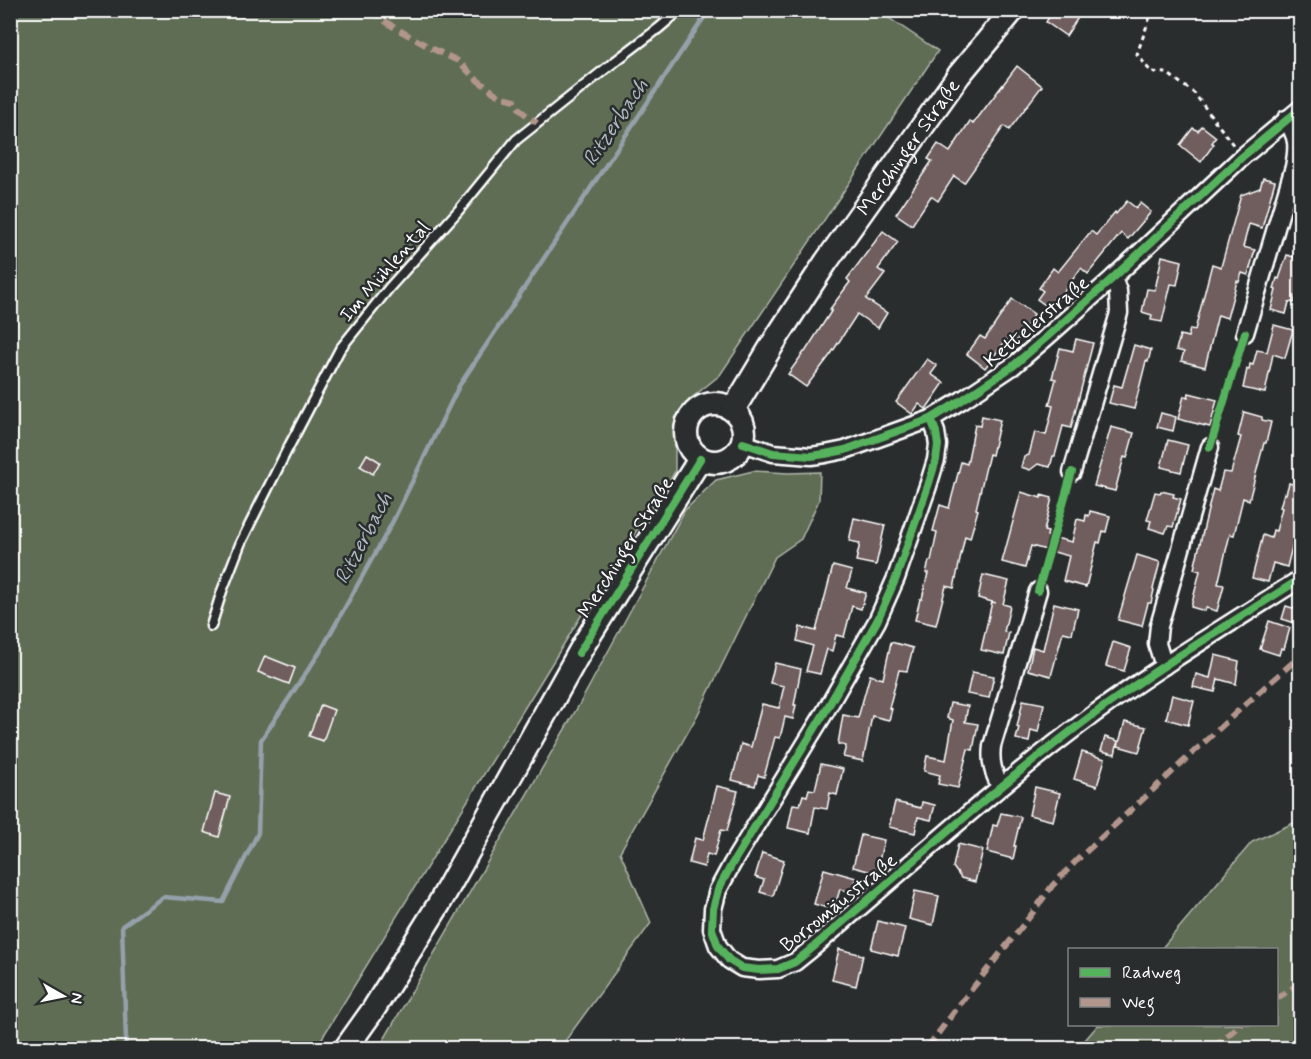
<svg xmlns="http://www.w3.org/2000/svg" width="1311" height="1059" viewBox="0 0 1311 1059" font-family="Mynerve,sans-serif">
  <rect width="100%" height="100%" fill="#2a2d2e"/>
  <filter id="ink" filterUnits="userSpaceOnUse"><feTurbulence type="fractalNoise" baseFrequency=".0167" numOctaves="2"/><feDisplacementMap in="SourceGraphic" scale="12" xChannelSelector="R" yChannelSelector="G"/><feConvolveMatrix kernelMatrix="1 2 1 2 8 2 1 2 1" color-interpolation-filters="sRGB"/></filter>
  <g filter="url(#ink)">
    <!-- green -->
    <g fill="#616d54" stroke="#b0b6aa" stroke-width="1.5">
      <path d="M877 10 938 51 720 375 689 400 675 418V472L589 603 316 1048H11L10 11Z"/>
      <path d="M753 471 788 473 820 472 819 500 801 539 775 557 697 716 620 852 651 923 560 1048H379L579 705 685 510 716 480Z"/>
      <path d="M1300 820V1048H1078L1098 1025 1276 1024V950L1161 949 1252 842Z"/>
    </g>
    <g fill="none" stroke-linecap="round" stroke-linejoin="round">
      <!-- stream -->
      <path stroke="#95a1aa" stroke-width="4.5" d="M124 1048 126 1040 122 926 163 897 223 902 258 833 261 740 320 652 391 525 459 386 709 10"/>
    </g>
    <!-- building -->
    <g fill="#705d5d" stroke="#fff" stroke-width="1.5">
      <path d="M1053 10H1083L1066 36 1046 22Z"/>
      <path d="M1017 66 1042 86 1009 130 1004 126 964 183 954 176 938 201 931 196 912 225 896 214 932 161 928 159 938 144 950 152 970 121 973 124Z"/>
      <path d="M1202 126 1216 137 1212 143 1214 144 1201 162 1180 145 1193 128 1198 131Z"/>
      <path d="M1263 178 1275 181 1262 228 1249 224 1243 247 1255 250 1248 275 1242 273 1239 282 1237 281 1227 318 1218 315 1205 367 1181 361 1184 352 1176 350 1180 335 1188 337 1190 329 1195 330 1212 264 1221 267 1241 195 1260 188Z"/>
      <path d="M1127 201 1136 208 1140 203 1151 212 1128 239 1121 233 1088 274 1081 268 1057 301 1054 299 1049 308 1037 299 1043 291 1039 288 1053 268 1058 272 1091 231 1096 235 1115 212 1116 214Z"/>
      <path d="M883 231 898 242 878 269 885 274 866 299 887 313 878 328 857 314 831 354 806 387 788 374 804 352H805L832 310 830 309 850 282 847 279Z"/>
      <path d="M1287 255 1300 259V297L1296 296 1294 303 1289 302 1286 314 1271 310 1276 290 1274 289 1277 278 1279 279Z"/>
      <path d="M1162 256 1182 261 1177 285 1171 284 1162 322 1151 320 1152 315 1142 312 1147 289 1155 290Z"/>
      <path d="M1012 299 1034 314 1014 345 1006 340 985 368 967 354 980 336 985 339Z"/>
      <path d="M1274 325 1293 330 1285 358 1273 354 1265 393 1243 388 1247 369 1249 370 1250 364 1253 365 1257 350 1267 352Z"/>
      <path d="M1076 339 1093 343 1071 428 1063 426 1055 456H1053L1050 467 1038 464 1030 470 1021 467 1024 457 1029 455 1035 432 1046 435 1053 406 1049 405 1056 379 1052 378 1060 348 1073 351Z"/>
      <path d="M1134 345 1151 350 1148 362 1146 361 1134 409 1109 403 1114 385 1122 387Z"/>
      <path d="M927 359 937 366 931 374 944 383 926 409 919 404 912 414 896 402Z"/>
      <path d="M1189 393 1217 400 1210 427 1178 419 1184 396 1188 397Z"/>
      <path d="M1244 412 1262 417V420L1271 422 1266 443H1264L1249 500 1243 498 1234 535 1230 534 1218 584 1224 585 1217 611 1206 608 1205 611 1191 607 1200 571 1194 569 1213 489 1218 491 1223 472 1231 473 1241 437 1238 436Z"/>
      <path d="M1161 413 1176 417 1173 431 1157 427Z"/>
      <path d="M982 416 1000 420 992 455 989 454 976 509 978 510 970 538 965 536 954 588 946 586 936 625 915 620 920 599H922L928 573H926L929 561H931L937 532 933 531 940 505 949 508 961 462 967 464 975 425 980 426Z"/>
      <path d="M1111 427 1134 433 1127 458 1124 457 1115 491 1094 486Z"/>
      <path d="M1168 440 1188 445 1181 472 1161 467Z"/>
      <path d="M367 454 380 462 373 474 360 466Z"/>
      <path d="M1289 483 1300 486V521L1299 528 1297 527 1287 567 1273 563 1268 582 1252 578 1263 535 1271 538 1273 530 1276 531 1282 508 1280 507 1284 493 1286 494Z"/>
      <path d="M1161 491 1174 494 1173 497 1181 499 1173 527 1168 526 1165 533 1149 528 1151 521 1147 520 1155 492 1160 493Z"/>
      <path d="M1021 492 1041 498V495L1052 498 1044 531 1048 532 1047 536 1072 542 1077 519 1085 521 1086 515 1089 516 1090 511 1110 516 1106 532 1103 531 1100 543 1097 542 1086 587 1063 581 1069 556 1031 546 1025 568 1002 562Z"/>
      <path d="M854 518 885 525 876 565 856 561 860 543 849 541Z"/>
      <path d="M1137 555 1160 562 1153 589 1154 590 1151 603H1148L1142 626 1118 620Z"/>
      <path d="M833 566 852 571 847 588 866 593 861 609 852 606 844 637 836 635 832 651 827 649 820 674 806 671 813 646 797 641 800 627 816 631Z"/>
      <path d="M983 575 1009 581 1003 604 1010 606 1004 632 1009 633 1004 655 981 650 992 602 996 603 978 598Z"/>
      <path d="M1054 603 1078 609 1072 634 1063 632 1051 676 1028 670 1033 647 1043 650Z"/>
      <path d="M1286 606 1299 610 1295 623 1282 619Z"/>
      <path d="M1269 621 1290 628 1284 649 1281 648 1279 655 1260 649Z"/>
      <path d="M891 642 913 648 907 671 899 670 889 708 892 709 889 720 872 716 863 761 843 757 846 746 838 744 843 715 858 718 870 675 883 679Z"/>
      <path d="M1113 642 1131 648 1124 671 1106 666Z"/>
      <path d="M1215 655 1239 661 1236 684 1218 679 1215 692 1193 687 1196 674 1210 678Z"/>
      <path d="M265 656 295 668 289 684 258 672Z"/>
      <path d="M775 663 801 669 794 705H796L793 719 785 717 780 738 775 737 764 777 758 775 755 786 732 780 741 744 751 747 762 704 779 708 784 686 770 683Z"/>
      <path d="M972 672 994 676 989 698 967 694Z"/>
      <path d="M1172 695 1194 701 1188 725 1166 719Z"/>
      <path d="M1023 700 1044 704 1038 732 1031 730 1029 742 1016 739 1019 727H1017Z"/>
      <path d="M950 703 968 706 965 722 978 724 973 750 968 749 958 788 938 784 940 775 924 771 927 756 946 760 953 720 947 718Z"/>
      <path d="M321 705 334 710 323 741 309 736Z"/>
      <path d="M1125 722 1146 727 1139 752 1118 746Z"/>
      <path d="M1105 737 1118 741 1115 754 1101 751Z"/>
      <path d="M1082 752 1105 759 1097 786 1074 779Z"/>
      <path d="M821 764 843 769 837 795 830 793 827 809 815 807 810 833 788 828 793 804 800 805 803 795 807 796 809 789 815 790Z"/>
      <path d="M717 786 738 791 727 831 721 830 714 856 707 854 704 867 689 863 695 838 703 840Z"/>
      <path d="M1035 787 1060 793 1053 821 1029 815Z"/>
      <path d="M215 793 230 797 219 837 204 832Z"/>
      <path d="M895 802 921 808 922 802 935 805 931 820 918 817 915 833 889 827Z"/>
      <path d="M1001 813 1021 817 1014 846H1016L1013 859 987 852 993 825 997 826Z"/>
      <path d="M861 835 884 840 876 873 853 867Z"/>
      <path d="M958 844 983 850 975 882 961 878 953 867Z"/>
      <path d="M762 853 784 860 773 896 760 892 764 880 755 877Z"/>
      <path d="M824 869 856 878 851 893 840 889 834 910 814 904Z"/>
      <path d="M915 891 939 896 933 925 909 919Z"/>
      <path d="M878 921 905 928 898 956 871 949Z"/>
      <path d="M839 949 863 955 856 986 832 980Z"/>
    </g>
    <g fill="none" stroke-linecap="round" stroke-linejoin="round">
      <!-- lane casing -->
      <g stroke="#fff" stroke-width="13">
        <path id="lane" d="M211 626 222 591 241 542 286 452 340 349 389 288 458 211 516 140 609 66 659 28 680 10"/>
      </g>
      <!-- street casing -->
      <g stroke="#fff" stroke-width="21">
        <g id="street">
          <path d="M1245 333 1294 167C1298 145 1298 138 1286 119"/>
          <path d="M931 419 936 432 938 445 936 460 928 486 896 578 877 621 825 712 732 864 718 890 713 909 712 929 718 946 729 960 742 968 759 970 778 969 795 962 810 950C904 870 995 787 1094 714 1160 666 1231 623 1300 579"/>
          <path d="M743 443 773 453 811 456 825 454 845 450 931 419 962 400 1013 366 1049 335 1113 278 1242 157 1300 109"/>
          <path d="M1072 472 1119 313 1118 291 1113 278"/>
          <path d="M1164 666 1157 644 1159 626 1210 447"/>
          <path d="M1000 786C993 772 990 762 992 746L1038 591"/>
        </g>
      </g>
      <!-- secondary casing -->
      <g stroke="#fff" stroke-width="27">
        <g id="secondary">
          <circle cx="715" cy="433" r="29"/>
          <path id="s1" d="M733 410 777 337 826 262 959 75 1013 10"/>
          <path d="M346 1048 373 1010 439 904 584 644 700 459"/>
        </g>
      </g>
      <!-- path -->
      <path stroke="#fff" stroke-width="3" stroke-dasharray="4.5 4.5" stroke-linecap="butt" d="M1148 10 1151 14 1137 54 1151 72 1167 73 1194 93 1234 146"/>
      <!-- lane -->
      <use href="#lane" stroke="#2a2d2e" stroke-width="8"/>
      <!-- street -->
      <use href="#street" stroke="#2a2d2e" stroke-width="16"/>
      <!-- secondary -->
      <use href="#secondary" stroke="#2a2d2e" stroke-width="22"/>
      <!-- quiet -->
      <g stroke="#b2968c" stroke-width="6" stroke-dasharray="12 6" stroke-linecap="butt">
        <path d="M370 10 392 26 429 47 458 61 476 79 499 96 515 100C518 111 528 116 537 123"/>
        <path d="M1276 999 1300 983"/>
        <path d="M927 1048 967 995 1031 915 1052 886 1077 860 1238 711 1300 656"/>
        <path d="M1213 1048 1241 1024"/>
      </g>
      <!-- cycleway casing -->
      <g stroke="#2a2d2e" stroke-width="11">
        <g id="cycleway">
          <path d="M931 419 936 432 938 445 936 460 928 486 896 578 877 621 825 712 732 864 718 890 713 909 712 929 718 946 729 960 742 968 759 970 778 969 795 962 810 950C904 870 995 787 1094 714 1160 666 1231 623 1300 579"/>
          <path d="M743 443 773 453 811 456 825 454 845 450 931 419 962 400 1013 366 1049 335 1113 278 1242 157 1300 109"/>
          <path d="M1210 447 1245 333"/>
          <path d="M1038 591 1072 472"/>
          <path d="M579 653 700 459"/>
        </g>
      </g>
      <!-- cycleway -->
      <use href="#cycleway" stroke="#56b35d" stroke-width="8"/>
    </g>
  </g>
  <g text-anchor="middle" stroke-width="5" stroke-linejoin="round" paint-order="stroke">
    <!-- street labels -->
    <g font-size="20" fill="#fff" stroke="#2a2d2e">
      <text dy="7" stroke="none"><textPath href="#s1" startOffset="316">Merchinger Straße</textPath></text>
      <text transform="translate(384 271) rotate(-49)" y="7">Im Mühlental</text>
      <text transform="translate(1036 321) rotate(-40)" y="7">Kettelerstraße</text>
      <text transform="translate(625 547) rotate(-58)" y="7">Merchinger Straße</text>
      <text transform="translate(838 902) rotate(-39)" y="7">Borromäusstraße</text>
    </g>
    <!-- water labels -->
    <g font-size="21" font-style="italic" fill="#afb9bf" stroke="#2a2d2e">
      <text transform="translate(615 122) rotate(-56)" y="7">Ritzerbach</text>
      <text transform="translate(363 538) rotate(-62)" y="7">Ritzerbach</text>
    </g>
  </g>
  <!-- margin -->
  <rect width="1311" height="1059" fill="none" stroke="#2a2d2e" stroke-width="36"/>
  <rect x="18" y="18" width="1275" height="1023" fill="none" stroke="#fff" stroke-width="2" filter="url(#ink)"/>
  <!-- legend -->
  <rect x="1068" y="948" width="210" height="78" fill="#2a2d2e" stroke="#7f8182" stroke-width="1.5"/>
  <rect x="1080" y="968" width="30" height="9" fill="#56b35d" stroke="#7f8182" stroke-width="1.5"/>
  <text x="1122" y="978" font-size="18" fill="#ffffff">Radweg</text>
  <rect x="1080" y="998" width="30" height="9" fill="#b2968c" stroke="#7f8182" stroke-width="1.5"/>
  <text x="1122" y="1008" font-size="18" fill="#ffffff">Weg</text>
  <!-- north arrow -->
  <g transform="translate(63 996) rotate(99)" stroke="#2a2d2e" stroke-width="4.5" paint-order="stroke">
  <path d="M0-4.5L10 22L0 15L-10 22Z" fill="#ffffff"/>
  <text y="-9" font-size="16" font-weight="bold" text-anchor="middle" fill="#ffffff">N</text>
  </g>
</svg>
